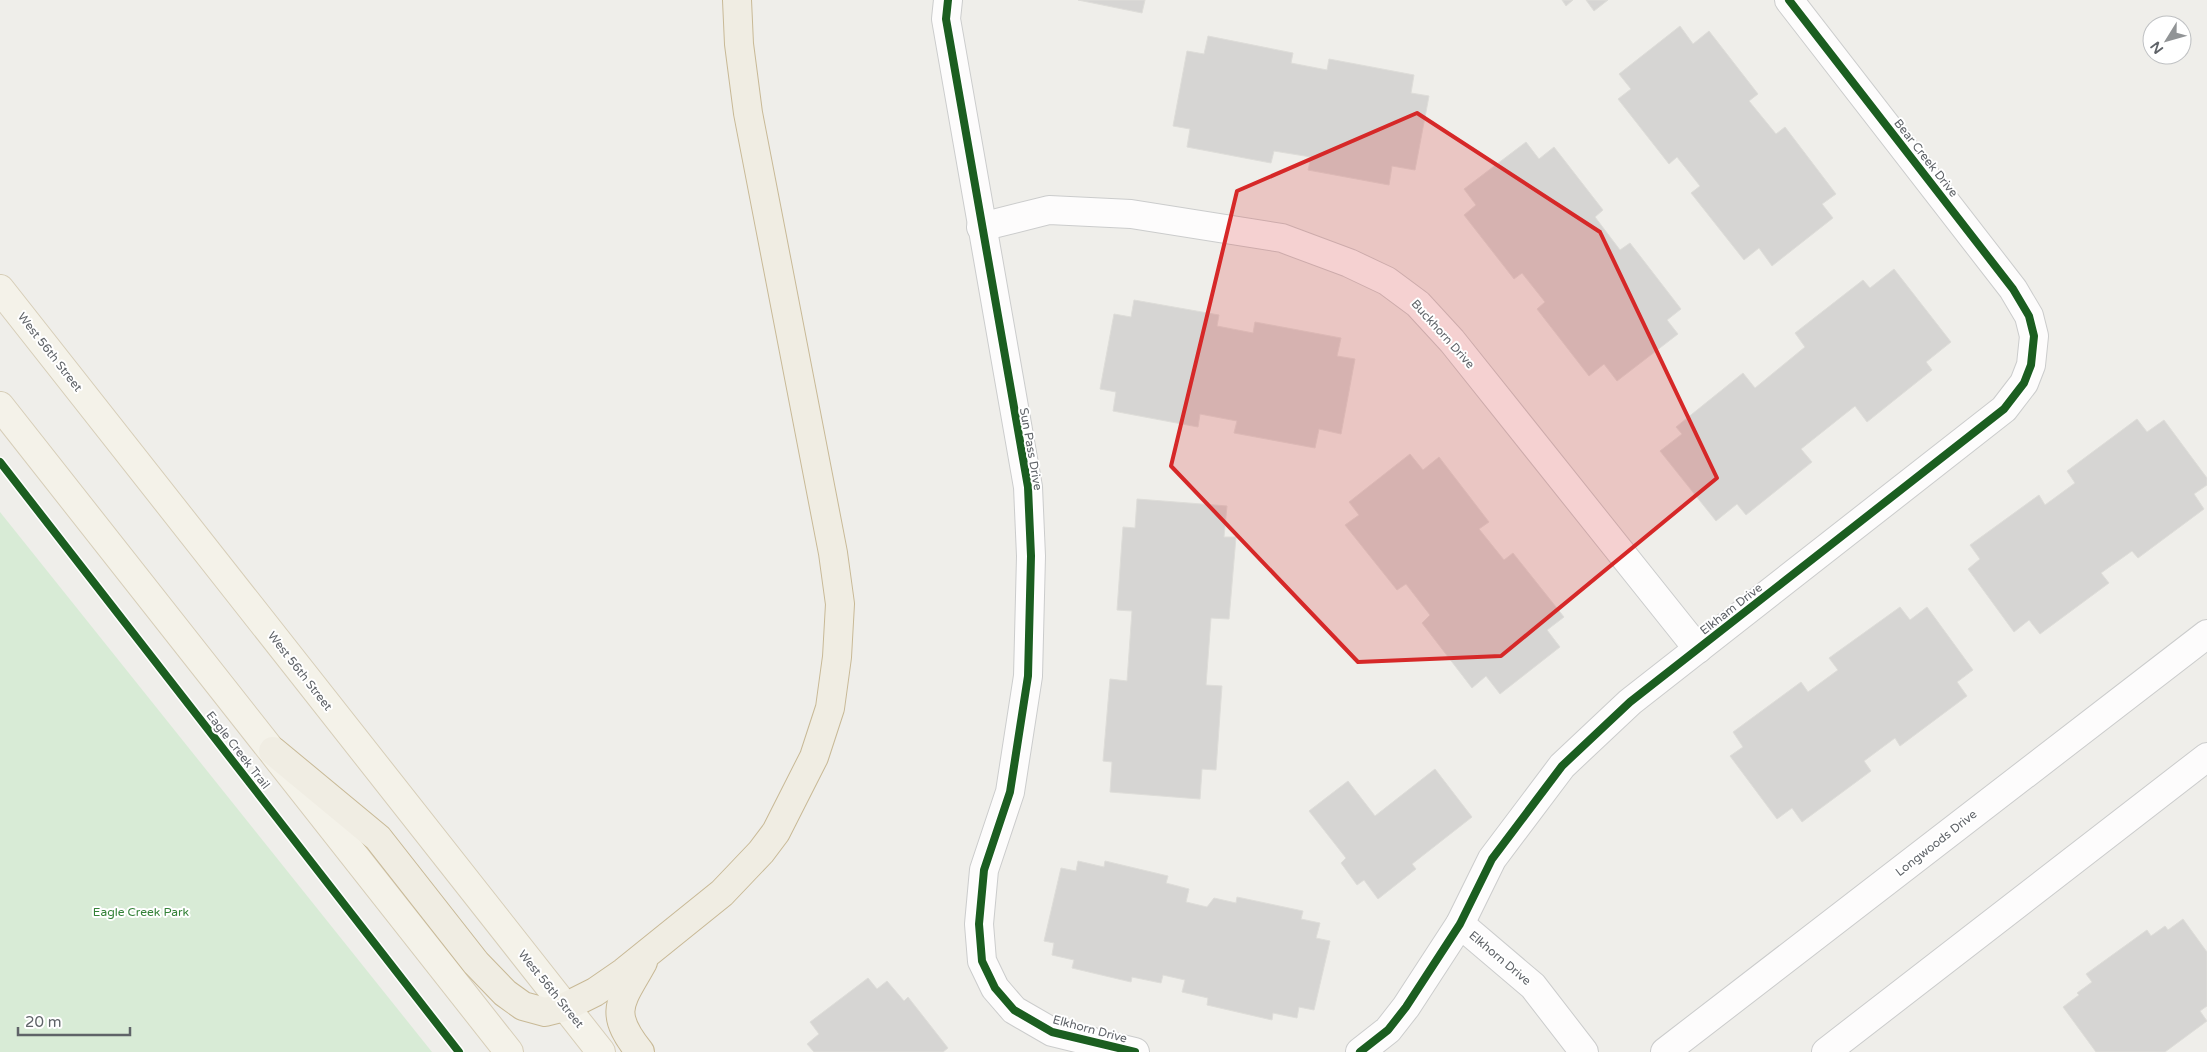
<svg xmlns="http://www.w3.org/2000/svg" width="2207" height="1052" viewBox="0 0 2207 1052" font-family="'Varela Round',sans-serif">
  <rect width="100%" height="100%" fill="#efeeea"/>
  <!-- green -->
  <path fill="#d8ebd6" d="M0 512 432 1052H0Z"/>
  <!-- building -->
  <g fill="#d6d5d3" stroke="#deddd9">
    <path d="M1078 0H1145L1142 13Z"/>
    <path d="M1562 0H1573L1566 6Z"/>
    <path d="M1586 0H1608L1594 11Z"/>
    <path d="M1680 26 1693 44 1709 31 1758 94 1749 101 1776 134 1785 127 1836 194 1822 204 1833 218 1772 266 1759 248 1744 260 1691 193 1700 186 1677 157 1669 164 1618 99 1631 89 1619 74Z"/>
    <path d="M1208 36 1293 53 1291 63 1327 70 1329 59 1414 75 1411 93 1429 96 1415 170 1392 166 1389 185 1308 170 1311 157 1274 151 1271 163 1187 147 1190 129 1173 126 1187 51 1204 54Z"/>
    <path d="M1526 142 1539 159 1554 147 1603 210 1595 217 1620 250 1630 243 1681 309 1667 320 1678 334 1617 381 1604 364 1589 376 1537 309 1545 302 1522 273 1514 279 1464 215 1476 205 1464 189Z"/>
    <path d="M1894 269 1951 342 1926 362 1932 370 1867 422 1855 406 1801 449 1812 462 1746 515 1737 504 1716 521 1660 451 1682 434 1676 427 1743 373 1755 388 1805 347 1795 333 1863 280 1870 288Z"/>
    <path d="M1134 300 1219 315 1217 326 1253 333 1255 322 1341 338 1337 356 1355 359 1341 434 1319 429 1315 448 1234 433 1237 421 1200 414 1198 427 1113 411 1116 392 1100 389 1114 314 1131 317Z"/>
    <path d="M2137 419 2147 432 2164 420 2207 478V485L2194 494 2204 509 2138 558 2132 551 2101 573 2109 583 2040 634 2029 620 2014 632 1968 569 1980 559 1970 545 2039 495 2045 505 2075 483 2067 471Z"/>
    <path d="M1410 454 1423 470 1439 457 1489 522 1479 529 1504 560 1513 553 1564 617 1547 630 1560 647 1500 694 1486 676 1472 688 1422 623 1430 615 1406 584 1397 590 1345 525 1359 515 1349 502Z"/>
    <path d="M1137 499 1227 506 1224 537H1236L1229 619 1211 618 1206 685 1222 686 1216 770 1202 769 1200 799 1110 792 1112 762 1103 761 1110 679 1127 681 1132 611 1117 610 1123 527 1135 528Z"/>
    <path d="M1900 607 1910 620 1927 607 1973 670 1957 682 1967 696 1900 746 1895 738 1864 761 1871 771 1802 822 1792 808 1777 819 1730 756 1743 747 1733 732 1801 682 1808 692 1838 670 1829 658Z"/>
    <path d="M1435 769 1472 817 1412 864 1416 869 1378 899 1364 880 1357 885 1341 863 1346 858 1309 811 1348 781 1375 816Z"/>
    <path d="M1078 861 1104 867 1105 861 1168 876 1166 883 1189 889 1186 902 1207 907 1214 898 1236 903 1237 897 1303 911 1301 919 1320 923 1316 938 1330 941 1314 1010 1299 1007 1297 1018 1273 1013 1272 1020 1207 1005 1208 998 1182 992 1185 980 1163 975 1161 983 1132 977 1131 982 1072 968 1074 960 1052 955 1054 943 1044 941 1061 868 1076 871Z"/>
    <path d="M2183 919 2207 952V1006L2200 1011 2207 1021 2165 1052H2096L2063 1007 2079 995 2077 993 2092 982 2086 974 2147 930 2151 936 2165 926 2168 930Z"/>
    <path d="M868 978 877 989 887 981 904 1001 908 997 948 1048 943 1052H814L807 1044 819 1034 810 1022Z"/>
  </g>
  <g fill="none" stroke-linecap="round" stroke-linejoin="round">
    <!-- street casing -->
    <g stroke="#cbcccc" stroke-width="30">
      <g id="street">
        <path d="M948 0 946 19 1028 487 1031 556 1028 676 1010 792 984 870 979 924 982 961 995 988 1014 1010 1052 1032 1135 1052"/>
        <path d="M981 227 1049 210 1131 214 1282 238 1349 263 1387 281 1418 304 1452 341 1698 649"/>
        <path d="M1460 924 1533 986 1584 1052"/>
        <path d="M1360 1052 1388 1030 1406 1007 1460 924 1492 859 1562 766 1630 702 2004 409 2024 383 2031 365 2034 336 2029 316 2013 289 1789 0"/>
        <path d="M1665 1052 2207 634"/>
        <path d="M1826 1052 2207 757"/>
      </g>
    </g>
    <!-- primary casing -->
    <g stroke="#d7ceb8" stroke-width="30">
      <g id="primary">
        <path d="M0 289 601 1052"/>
        <path d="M0 406 509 1052"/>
      </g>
    </g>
    <!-- highway casing -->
    <g stroke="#c8b996" stroke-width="30">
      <g id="highway">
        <path d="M273 751 378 838 476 963 505 993 523 1006 545 1012 565 1007 595 992 624 972 722 893 761 852 776 832 814 757 830 708 837 657 840 604 833 553 748 113 739 44 737 0"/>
        <path d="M640 1052C607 1011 621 1002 643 962"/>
      </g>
    </g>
    <!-- street -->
    <use href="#street" stroke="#fdfcfc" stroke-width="28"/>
    <!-- primary -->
    <use href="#primary" stroke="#f4f2e9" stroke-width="28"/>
    <!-- highway -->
    <use href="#highway" stroke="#f0ede3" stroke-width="28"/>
    <!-- cycleway casing -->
    <g stroke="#fff" stroke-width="11">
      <g id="cycleway">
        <path d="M948 0 946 19 1028 487 1031 556 1028 676 1010 792 984 870 979 924 982 961 995 988 1014 1010 1052 1032 1135 1052"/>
        <path d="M0 462 459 1052"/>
        <path d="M1360 1052 1388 1030 1406 1007 1460 924 1492 859 1562 766 1630 702 2004 409 2024 383 2031 365 2034 336 2029 316 2013 289 1789 0"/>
      </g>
    </g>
    <!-- cycleway -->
    <use href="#cycleway" stroke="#1b5e20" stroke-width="8"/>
  </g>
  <!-- marked area -->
  <path fill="#d62828" fill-opacity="0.2" stroke="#d62828" stroke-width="4" stroke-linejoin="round" d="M1417 113 1600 232 1717 478 1501 656 1358 662 1171 466 1237 191Z"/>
  <g text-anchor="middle" stroke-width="4" stroke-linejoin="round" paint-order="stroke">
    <!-- street labels -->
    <g font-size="12" fill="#5f6368" stroke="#fff">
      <text transform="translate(1926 158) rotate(52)" y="4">Bear Creek Drive</text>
      <text transform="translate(1443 334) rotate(48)" y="4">Buckhorn Drive</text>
      <text transform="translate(50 352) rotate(52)" y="4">West 56th Street</text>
      <text transform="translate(1031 449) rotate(80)" y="4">Sun Pass Drive</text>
      <text transform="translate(1731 609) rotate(-38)" y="4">Elkham Drive</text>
      <text transform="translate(300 671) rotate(52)" y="4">West 56th Street</text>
      <text transform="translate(238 750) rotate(52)" y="4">Eagle Creek Trail</text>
      <text transform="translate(1936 843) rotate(-38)" y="4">Longwoods Drive</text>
      <text transform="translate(1500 958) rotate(40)" y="4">Elkhorn Drive</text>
      <text transform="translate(551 989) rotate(51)" y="4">West 56th Street</text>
      <text transform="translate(1090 1029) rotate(15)" y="4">Elkhorn Drive</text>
    </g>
    <!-- park labels -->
    <g font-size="12" fill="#348238" stroke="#fff">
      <text x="141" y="916">Eagle Creek Park</text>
    </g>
  </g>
  <!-- north arrow -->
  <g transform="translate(2167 40) rotate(233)"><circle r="24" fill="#ffffff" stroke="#bfc1c3"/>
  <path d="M0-4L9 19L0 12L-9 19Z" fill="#919496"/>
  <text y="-8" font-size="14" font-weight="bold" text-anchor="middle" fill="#5f6368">N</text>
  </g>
  <!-- scale -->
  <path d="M18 1027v8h112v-8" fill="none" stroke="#5f6368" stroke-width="2.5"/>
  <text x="25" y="1027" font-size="15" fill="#5f6368" stroke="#ffffff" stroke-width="4" paint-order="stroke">20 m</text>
</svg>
